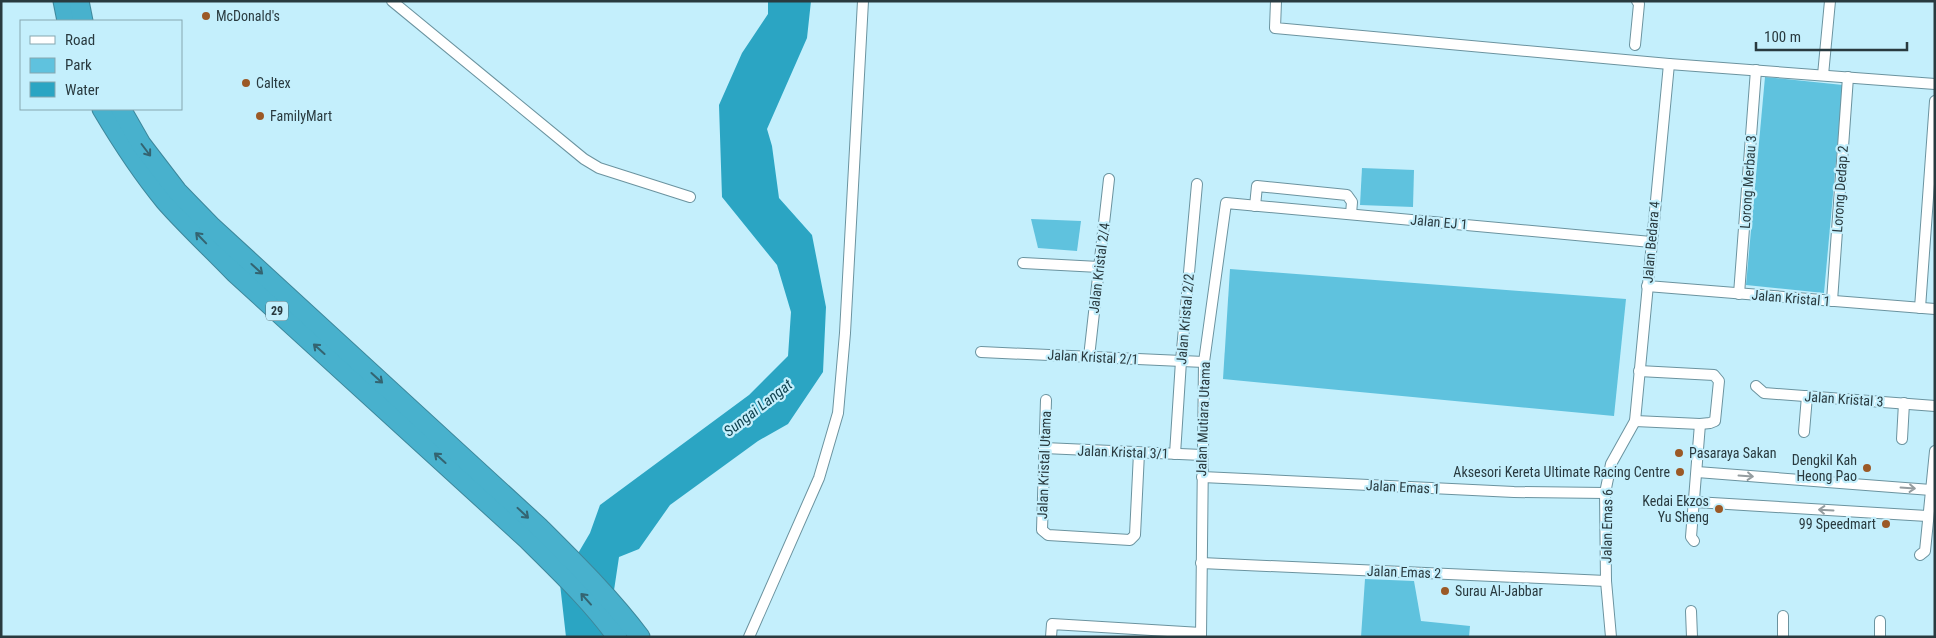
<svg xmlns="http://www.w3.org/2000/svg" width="1936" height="638" viewBox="0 0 1936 638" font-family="'Roboto Condensed',sans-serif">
  <rect width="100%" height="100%" fill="#c4effc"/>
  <!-- green -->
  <g fill="#5fc2de">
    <path d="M1765 77 1843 85 1824 293 1746 285Z"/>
    <path d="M1362 168 1414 170 1413 207 1360 205Z"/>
    <path d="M1031 219 1081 221 1077 251 1038 248Z"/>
    <path d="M1230 269 1626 299 1614 416 1223 379Z"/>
    <path d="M1365 579 1414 581 1421 621 1470 626 1469 637H1361Z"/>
  </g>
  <!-- water -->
  <path fill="#2ba5c3" d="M768 1H811L807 38 767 129 772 146 779 198 812 235 826 307 823 372 788 424 758 441 670 505 639 549 619 557 607 637H566L560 584 590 533 600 505 749 395 788 356 791 312 777 265 722 197 719 105 742 53 768 14Z"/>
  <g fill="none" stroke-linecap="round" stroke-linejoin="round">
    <!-- street casing -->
    <g stroke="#6b939f" stroke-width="12">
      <g id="street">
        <path d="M392 1 584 159 599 168 690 197"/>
        <path d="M1276 1 1275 28 1669 64 1935 84"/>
        <path d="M1635 45 1639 4 1637 1"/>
        <path d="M1823 75 1830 1"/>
        <path d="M1255 206 1257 186 1347 195 1352 202 1351 214"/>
        <path d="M1023 263 1099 267"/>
        <path d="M1647 286 1935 309"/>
        <path d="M1739 294 1756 70"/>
        <path d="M1832 301 1848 77"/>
        <path d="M1920 308 1935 101"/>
        <path d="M981 352 1204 362"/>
        <path d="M1089 357 1109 179"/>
        <path d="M1756 386 1764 393 1935 406"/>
        <path d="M1046 400 1042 530 1048 535 1130 540 1135 535 1139 453"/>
        <path d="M1635 421 1700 424 1710 423 1715 421 1719 381 1714 375 1639 371"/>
        <path d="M1804 432 1807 396"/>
        <path d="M1902 439 1904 403"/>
        <path d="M1044 448 1202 455"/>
        <path d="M1175 454 1181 361 1197 184"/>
        <path d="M1697 472 1931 490"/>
        <path d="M1202 477 1514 492 1605 493"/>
        <path d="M1695 502 1927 516"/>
        <path d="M1694 541 1691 537 1700 424"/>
        <path d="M1920 555 1925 551 1935 451"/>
        <path d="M1201 563 1606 581"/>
        <path d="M1691 611 1692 637"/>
        <path d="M1880 621V637"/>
        <path d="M749 637 819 478 838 413 845 333 863 1"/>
        <path d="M1051 637 1052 624 1201 633"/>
        <path d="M1201 637 1204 362 1226 203 1651 242"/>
        <path d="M1611 637 1606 581 1605 493 1611 464 1635 421 1669 64"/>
        <path d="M1783 637V616"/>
      </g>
    </g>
    <!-- highway casing -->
    <g stroke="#3d879b" stroke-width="21">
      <g id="highway">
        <path d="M63 1 67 21"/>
        <path d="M79 1 83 21"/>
        <path d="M102 109C121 141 141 172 165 201 187 226 212 249 235 273L528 540C559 571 591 601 617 637"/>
        <path d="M121 109 141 144 177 191 212 227 539 527C574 562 610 597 640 637"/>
      </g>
    </g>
    <!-- street -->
    <use href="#street" stroke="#fff" stroke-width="10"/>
    <!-- highway -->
    <use href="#highway" stroke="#48b1cd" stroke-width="19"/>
  </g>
  <!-- one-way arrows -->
  <defs><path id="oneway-shaft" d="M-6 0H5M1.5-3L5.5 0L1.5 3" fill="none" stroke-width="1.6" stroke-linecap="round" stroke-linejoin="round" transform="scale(1.25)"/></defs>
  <g stroke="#346471">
    <use href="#oneway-shaft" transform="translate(146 150) rotate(53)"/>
    <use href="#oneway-shaft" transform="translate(201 238) rotate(-134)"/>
    <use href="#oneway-shaft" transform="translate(257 269) rotate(42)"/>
    <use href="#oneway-shaft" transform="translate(319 349) rotate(-138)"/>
    <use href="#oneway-shaft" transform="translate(377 378) rotate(42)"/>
    <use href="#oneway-shaft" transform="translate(440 458) rotate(-138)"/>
    <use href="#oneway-shaft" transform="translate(523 513) rotate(43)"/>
    <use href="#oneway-shaft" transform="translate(586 599) rotate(-132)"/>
  </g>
  <g stroke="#949c9f">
    <use href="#oneway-shaft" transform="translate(1746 476) rotate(4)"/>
    <use href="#oneway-shaft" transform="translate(1908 488) rotate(4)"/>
    <use href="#oneway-shaft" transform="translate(1826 510) rotate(-177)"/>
  </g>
  <!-- markers -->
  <g fill="#9b5926" stroke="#c4effc" stroke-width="2">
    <circle cx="206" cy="16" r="5"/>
    <circle cx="246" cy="83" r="5"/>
    <circle cx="260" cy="116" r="5"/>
    <circle cx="1679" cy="453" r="5"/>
    <circle cx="1867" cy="468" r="5"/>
    <circle cx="1680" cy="472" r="5"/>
    <circle cx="1719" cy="509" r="5"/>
    <circle cx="1886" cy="524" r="5"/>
    <circle cx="1445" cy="591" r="5"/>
  </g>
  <g text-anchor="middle" stroke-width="4.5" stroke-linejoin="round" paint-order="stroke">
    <!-- shield labels -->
    <rect fill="#c4effc" stroke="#587078" stroke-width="1" x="266" y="301.5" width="22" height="19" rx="4"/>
    <g font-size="12" font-weight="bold" fill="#293a3f">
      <text x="277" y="315">29</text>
    </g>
    <!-- poi labels -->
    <g font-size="14" fill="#293a3f" stroke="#c4effc" text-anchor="start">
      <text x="216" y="21">McDonald's</text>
      <text x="256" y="88">Caltex</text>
      <text x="270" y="121">FamilyMart</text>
      <text x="1689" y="458">Pasaraya Sakan</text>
      <text x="1857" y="465" text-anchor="end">Dengkil Kah<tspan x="1857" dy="16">Heong Pao</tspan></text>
      <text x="1670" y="477" text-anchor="end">Aksesori Kereta Ultimate Racing Centre</text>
      <text x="1709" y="506" text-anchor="end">Kedai Ekzos<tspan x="1709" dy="16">Yu Sheng</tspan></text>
      <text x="1876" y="529" text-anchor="end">99 Speedmart</text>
      <text x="1455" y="596">Surau Al-Jabbar</text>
    </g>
    <!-- street labels -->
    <g font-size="14" fill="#293a3f" stroke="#c4effc">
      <text transform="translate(1748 182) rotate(-86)" y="5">Lorong Merbau 3</text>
      <text transform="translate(1840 189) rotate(-86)" y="5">Lorong Dedap 2</text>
      <text transform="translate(1439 222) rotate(5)" y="5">Jalan EJ 1</text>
      <text transform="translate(1651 242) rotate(-85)" y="5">Jalan Bedara 4</text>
      <text transform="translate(1099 268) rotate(-83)" y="5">Jalan Kristal 2/4</text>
      <text transform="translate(1791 298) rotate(5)" y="5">Jalan Kristal 1</text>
      <text transform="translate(1185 319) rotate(-85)" y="5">Jalan Kristal 2/2</text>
      <text transform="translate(1093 357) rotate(3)" y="5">Jalan Kristal 2/1</text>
      <text transform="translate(1844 399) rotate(4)" y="5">Jalan Kristal 3</text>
      <text transform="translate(1203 419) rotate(-88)" y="5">Jalan Mutiara Utama</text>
      <text transform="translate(1123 452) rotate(2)" y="5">Jalan Kristal 3/1</text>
      <text transform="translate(1044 465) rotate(-88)" y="5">Jalan Kristal Utama</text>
      <text transform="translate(1403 487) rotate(3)" y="5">Jalan Emas 1</text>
      <text transform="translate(1607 526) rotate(-89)" y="5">Jalan Emas 6</text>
      <text transform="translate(1404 572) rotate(2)" y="5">Jalan Emas 2</text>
    </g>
    <!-- water labels -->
    <g font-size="15" font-style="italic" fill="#0f424f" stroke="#c4effc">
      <text transform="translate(758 408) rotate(-38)" y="5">Sungai Langat</text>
    </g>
  </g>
  <!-- border -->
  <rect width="1936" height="638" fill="none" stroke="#293a3f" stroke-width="5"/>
  <!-- legend -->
  <rect x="20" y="20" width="162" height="90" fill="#c4effc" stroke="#86a7b0"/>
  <rect x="30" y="36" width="25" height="8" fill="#ffffff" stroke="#86a7b0"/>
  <text x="65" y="45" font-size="15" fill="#293a3f">Road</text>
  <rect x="30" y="58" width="25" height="15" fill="#5fc2de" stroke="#86a7b0"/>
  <text x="65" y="70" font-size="15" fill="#293a3f">Park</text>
  <rect x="30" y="82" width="25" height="15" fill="#2ba5c3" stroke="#86a7b0"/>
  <text x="65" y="95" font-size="15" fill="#293a3f">Water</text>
  <!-- scale -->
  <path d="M1756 42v8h151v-8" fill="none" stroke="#293a3f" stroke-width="2.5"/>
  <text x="1764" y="42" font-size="15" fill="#293a3f" stroke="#c4effc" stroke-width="4" paint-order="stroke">100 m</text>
</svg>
